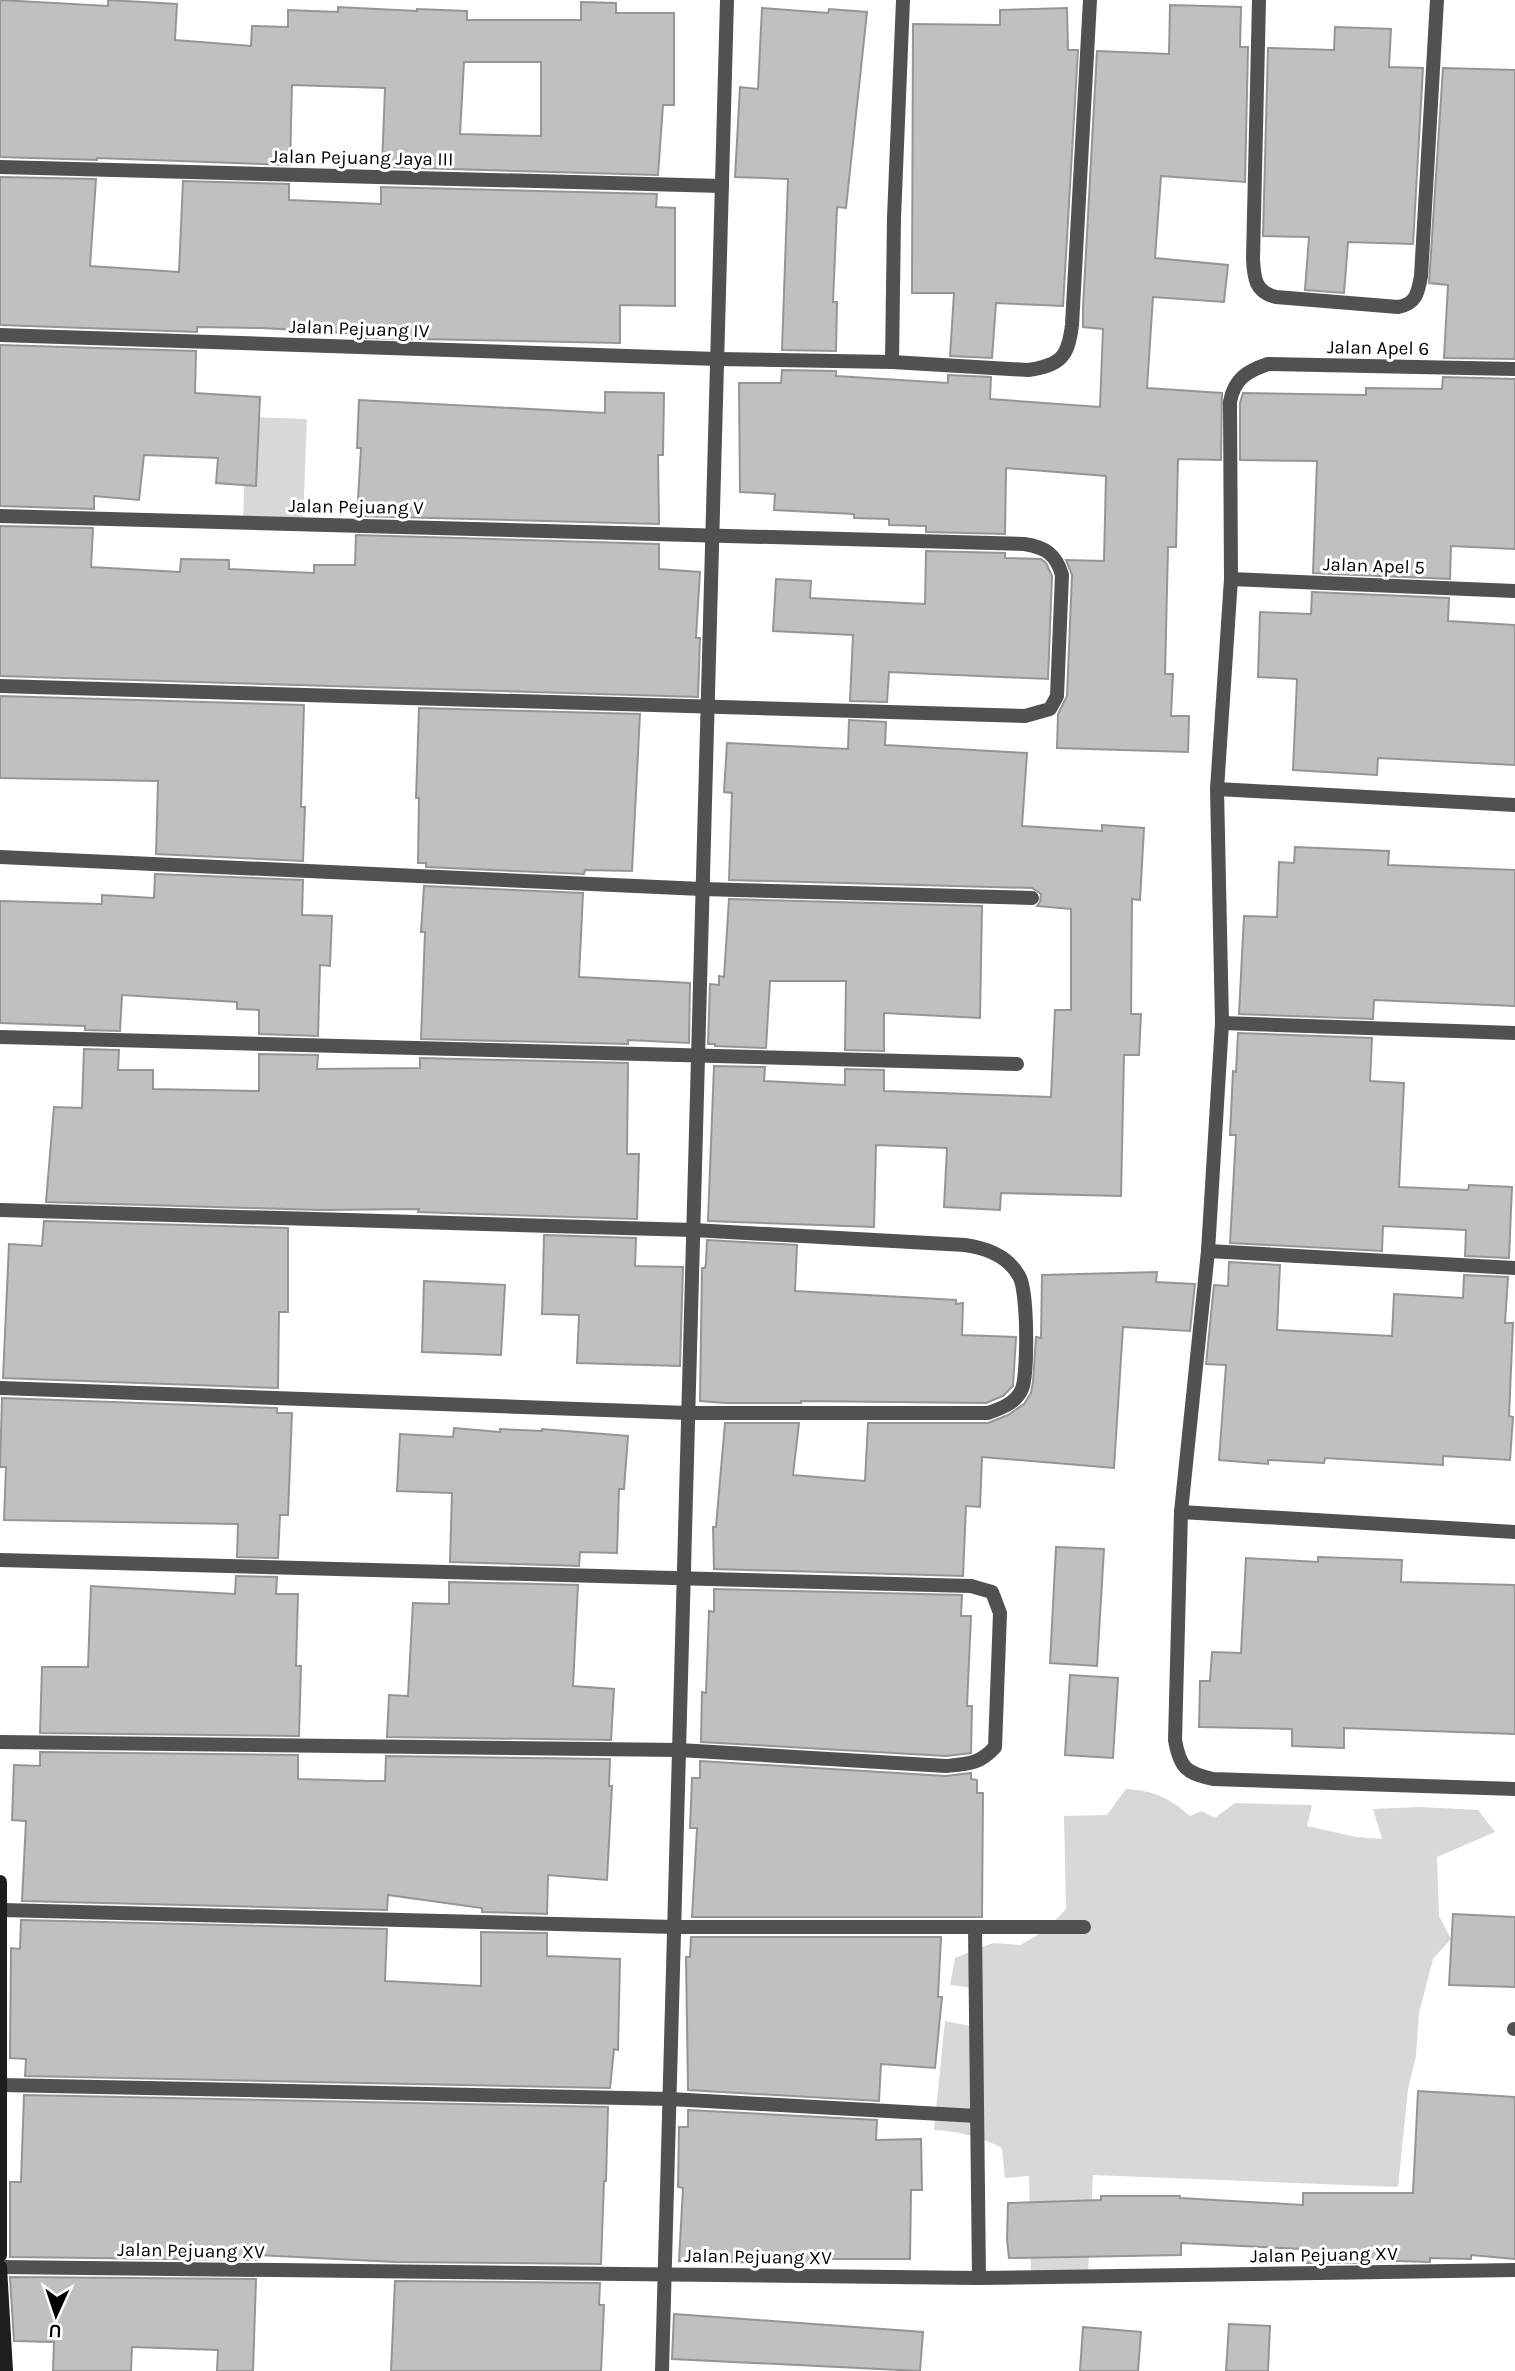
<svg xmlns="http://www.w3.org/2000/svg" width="1515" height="2371" viewBox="0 0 1515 2371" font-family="Karla,sans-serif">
  <rect width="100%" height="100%" fill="#fff"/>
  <!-- green -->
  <g fill="#d8d8d8">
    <path d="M247 417 307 419 303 522 243 520Z"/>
    <path d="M1126 1789C1155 1791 1168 1797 1190 1816L1202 1811 1215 1818 1235 1803 1312 1805 1307 1826 1356 1837 1382 1839 1373 1809 1420 1807 1478 1810 1495 1832 1437 1857 1439 1916 1451 1939 1433 1959 1419 2013 1416 2056 1408 2089 1398 2187 1093 2175 1088 2276 1031 2274 1029 2176 1005 2178 1002 2148C980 2137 959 2131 934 2130L945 2021 975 2027 972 1988 950 1985 955 1958 993 1943 1020 1945 1046 1930 1066 1909 1064 1816 1107 1815Z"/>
  </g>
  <!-- building -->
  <g fill="#c0c0c0" stroke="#959595" stroke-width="2" fill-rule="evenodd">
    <path d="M0 0 108 6V0L177 4 175 40 251 46 252 26 288 27V10L338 12V7L417 11V9L467 11V20H581V2L616 3V13H674V105H663L658 175 382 167 385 88 292 85 290 165 97 158V160L0 157ZM464 62H541V136L460 134Z"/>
    <path d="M1170 5 1241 7 1240 47H1248L1245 182 1161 176 1155 258 1228 265 1224 302 1153 297 1147 388 1222 393 1221 460 1178 459 1176 547H1168L1165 674H1173L1171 716H1189L1188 752 1057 748 1058 714 1067 696 1072 575 1066 560 1104 561 1106 476 1006 468 1005 534 926 532V526L889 525V519L854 518V514L774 510 775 494 740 492 739 383H781L782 370 836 371V376L948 383V375L991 377 990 399 1100 407 1103 329 1083 327V307L1097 51 1169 54Z"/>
    <path d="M762 8 828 13 829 9 867 12 846 208 837 207 833 302H837L836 351 782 350 788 179 735 177 740 87 758 89Z"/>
    <path d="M1067 8 1068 50H1078L1063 306 996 303 992 358 950 356 954 293H912L913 24 1000 25V10Z"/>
    <path d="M1335 27 1391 29 1389 67 1423 68 1413 244 1348 242 1344 293 1305 290 1309 237 1263 236 1268 48 1334 50Z"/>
    <path d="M1443 68 1515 70V359L1444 358 1448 285 1429 283Z"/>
    <path d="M0 177 96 179 90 266 179 272 183 181 289 184V200L381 204V187L657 194 656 207 675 208V306L620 305V343L363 338V334L262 328 197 327V332L0 325Z"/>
    <path d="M0 345 196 351 195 393 260 397 256 486 216 483 218 458 144 455 139 500 94 496V509L0 506Z"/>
    <path d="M1443 377 1515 379V549L1451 546 1450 579 1313 573 1317 461 1240 460V403L1243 393 1366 395V388L1442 389Z"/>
    <path d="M605 392 664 393 663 455H658L659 524 357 516 361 448H357L359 400 605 413Z"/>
    <path d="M0 526 93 528 91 567 180 572 181 559 229 560V569L314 573V565H355L356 535 659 544V569L700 572 696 638H700L698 697 0 676Z"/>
    <path d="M926 551 1005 553V558L1041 559 1046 563 1052 576 1048 679 889 672 887 702 850 701 853 635 773 631 776 579 811 581 810 598 925 604Z"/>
    <path d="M1312 592 1449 598 1448 621 1515 625V765L1378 758 1377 775 1293 770 1297 679 1258 677 1260 612 1311 614Z"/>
    <path d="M0 696 304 705 301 807H305L303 861 156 854 158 781 0 778Z"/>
    <path d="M419 708 640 714 632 871 585 870 584 874 426 867V863H418L419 798H416Z"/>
    <path d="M849 720 886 722 885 745 1027 753 1022 826 1102 831V825L1144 828 1140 900 1132 899 1131 1014H1141L1139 1055H1124L1121 1196 1001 1193 1000 1210 944 1207 947 1148 876 1145 874 1227 708 1221 714 1066 765 1067 764 1081 845 1085V1069L884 1070V1091L1051 1097 1055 1010H1071V909L1037 906 1040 902 1041 894 1032 888 729 880 732 793 724 792 727 743 848 749Z"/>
    <path d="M1295 847 1389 851 1388 865 1515 870V1006L1374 1000 1373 1019 1239 1014 1244 916 1277 917 1279 862 1294 863Z"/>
    <path d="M155 874 303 880 302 915 332 916 330 966 320 965 318 1036 259 1034V1010L237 1009V1002L122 995 120 1031 85 1030V1026L0 1023V901L102 904V895L154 898Z"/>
    <path d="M424 886 583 893 579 977 690 983 689 1043 628 1040V1044L421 1039 425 932H421Z"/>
    <path d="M729 899 982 906 980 1018 884 1013V1051L845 1050 846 981H770L766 1048 715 1046V1044H708L710 984 719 985V976L724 977Z"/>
    <path d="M1238 1033 1372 1038 1370 1081 1404 1083 1399 1187 1468 1190 1469 1185 1512 1187 1509 1258 1465 1256 1466 1230 1383 1226 1382 1251 1230 1243 1236 1135H1230L1233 1071 1236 1072Z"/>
    <path d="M84 1049 119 1050 118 1070H153V1089L259 1091V1054L318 1055 317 1069 420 1068V1058L628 1063 627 1154H639L637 1219 418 1212 419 1209 319 1210 46 1202 54 1107 82 1108Z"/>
    <path d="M44 1221 288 1228V1312H279L278 1388 3 1378 9 1244 42 1246Z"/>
    <path d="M544 1235 636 1238 635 1266 683 1267 680 1366 577 1363 579 1315 542 1314Z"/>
    <path d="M707 1240 797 1245 795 1291 956 1300V1304L963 1303 962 1335 1016 1337 1013 1386 1003 1396 986 1403 801 1401V1403H726L700 1401 702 1268H705L706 1263Z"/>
    <path d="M1229 1262 1280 1265 1277 1330 1392 1336 1394 1294 1463 1298 1464 1275 1508 1277 1505 1323H1513L1509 1416 1513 1417 1510 1460 1443 1456V1465L1325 1458 1324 1463 1268 1460V1464L1219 1460 1226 1365 1206 1364 1214 1285 1228 1286Z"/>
    <path d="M1157 1272 1156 1282 1195 1284 1190 1331 1123 1327 1114 1468 982 1457 980 1507 966 1506 963 1576 714 1569 713 1527H716L725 1423H799L793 1475 865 1481 868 1423H988L1008 1415 1024 1404 1031 1393 1033 1382 1036 1337 1041 1338 1042 1275Z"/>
    <path d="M424 1281 505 1285 501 1355 422 1352Z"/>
    <path d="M2 1398 277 1408V1413H292L288 1515H280L278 1558 237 1557 238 1524 4 1520 6 1467H0Z"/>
    <path d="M454 1428 500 1432V1429L542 1431V1429L628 1436 624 1489H619L617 1553 580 1552 579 1566 450 1562 452 1493 397 1491 400 1434 453 1437Z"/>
    <path d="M1056 1547 1104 1549 1097 1666 1050 1663Z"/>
    <path d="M1318 1557 1402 1560 1401 1582 1515 1585V1734L1344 1728V1748L1292 1746V1729L1199 1727 1200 1681H1210L1212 1652 1241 1653 1246 1558 1318 1562Z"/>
    <path d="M236 1576 277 1577 276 1594H298L296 1666H301L299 1736 40 1733 42 1667H88L91 1586 235 1594Z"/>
    <path d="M449 1582 578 1585 573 1686 614 1689 611 1740 387 1737 389 1695 408 1696 413 1603 449 1604Z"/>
    <path d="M714 1589 962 1595 961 1616H971L967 1706H972L971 1753 946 1756 701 1742 702 1692 706 1693 709 1611 714 1612Z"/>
    <path d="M1070 1675 1118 1678 1113 1758 1065 1755Z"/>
    <path d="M40 1752 298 1755V1779L369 1781H385L386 1756 610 1759 609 1786H612L607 1880 548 1875 547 1914 482 1912V1908L388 1895 387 1910 22 1901 26 1821 12 1820 14 1765 40 1766Z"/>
    <path d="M700 1761 946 1776 971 1773V1779L977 1780V1793H983L982 1917H692L697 1828H690L692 1778H700Z"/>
    <path d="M1453 1914 1515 1917V1987L1449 1985Z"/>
    <path d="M21 1920 387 1929 385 1981 481 1986V1932L547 1933V1956L620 1959 618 2050 614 2049 610 2088 25 2076 26 2059 10 2058 11 1948 20 1949Z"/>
    <path d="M691 1937H941L938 1997H942L935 2068 881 2064 879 2101 688 2090 686 1957H690Z"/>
    <path d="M1418 2091 1515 2097V2259L1471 2255V2259L1430 2258V2262L1360 2260V2263H1303V2249L1181 2243V2255L1009 2258 1007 2239 1008 2203 1101 2200V2196H1180V2198L1303 2205V2193H1413Z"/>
    <path d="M24 2095 608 2107 606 2181H604L601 2264 396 2262 257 2255V2260L10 2257V2182H21Z"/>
    <path d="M688 2110 877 2120 876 2140 921 2139 922 2190H911L910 2259H820V2264L679 2261 683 2188 678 2187 679 2127H688Z"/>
    <path d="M10 2277 256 2279 253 2371H217L218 2350 132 2347 131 2371H53L54 2342 14 2341Z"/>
    <path d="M395 2281 600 2283 599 2305H604L601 2371H391Z"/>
    <path d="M674 2314 923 2332 920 2371 672 2359Z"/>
    <path d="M1229 2324 1270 2326 1268 2371H1226Z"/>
    <path d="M1083 2327 1141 2332 1138 2371H1080Z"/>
  </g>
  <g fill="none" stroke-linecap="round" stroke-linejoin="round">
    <!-- street -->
    <g stroke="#515151" stroke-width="14">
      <path d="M1259 0 1253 259C1254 278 1255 292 1276 297L1398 307C1416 304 1418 293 1421 276L1437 0"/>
      <path d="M0 167 722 186"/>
      <path d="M0 335 717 359 892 362 1028 370C1061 365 1068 357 1072 325L1090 0"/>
      <path d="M892 362 894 218 903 0"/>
      <path d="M1515 369 1268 364C1247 371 1234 379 1230 402L1231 579 1217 789 1222 1023 1208 1251 1181 1512 1175 1740C1180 1768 1186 1773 1213 1779L1515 1789"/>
      <path d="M0 516 1024 544C1045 547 1056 554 1062 575L1057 696 1050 709 1025 716 0 686"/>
      <path d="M1231 579 1515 591"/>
      <path d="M1217 789 1515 805"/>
      <path d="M0 857 702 889 1032 898"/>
      <path d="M1222 1023 1515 1033"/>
      <path d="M0 1037 1017 1064"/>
      <path d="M0 1210 693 1230 965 1245C986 1248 1008 1256 1019 1276 1028 1290 1028 1373 1022 1389 1016 1403 1002 1408 988 1413H688L0 1388"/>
      <path d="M1208 1251 1515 1268"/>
      <path d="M1181 1512 1515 1532"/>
      <path d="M0 1560 971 1586 992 1592 1000 1613 995 1747C980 1764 968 1764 946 1766L679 1750 0 1742"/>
      <path d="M2 1910 675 1927H1084"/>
      <path d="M975 1928 979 2278"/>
      <path d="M1514 2029H1515"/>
      <path d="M1 2085 670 2099 977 2116"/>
      <path d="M0 2267 979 2278 1515 2270"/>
      <path d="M662 2371 727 0"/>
    </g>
    <!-- secondary -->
    <g stroke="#1e1e1e" stroke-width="14">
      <path d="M0 1882V2255"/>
      <path d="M0 2267 6 2371"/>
    </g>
  </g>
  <g text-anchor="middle" stroke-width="6" stroke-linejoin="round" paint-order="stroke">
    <!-- street labels -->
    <g font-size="19" fill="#000" stroke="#fff">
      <text transform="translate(362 157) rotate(1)" y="7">Jalan Pejuang Jaya III</text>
      <text transform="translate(359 328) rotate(2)" y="7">Jalan Pejuang IV</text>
      <text transform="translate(1378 347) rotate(1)" y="7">Jalan Apel 6</text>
      <text transform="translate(356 506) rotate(1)" y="7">Jalan Pejuang V</text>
      <text transform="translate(1374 565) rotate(2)" y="7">Jalan Apel 5</text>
      <text transform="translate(191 2250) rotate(1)" y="7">Jalan Pejuang XV</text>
      <text transform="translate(1324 2254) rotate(-1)" y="7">Jalan Pejuang XV</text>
      <text transform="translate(758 2256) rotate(1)" y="7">Jalan Pejuang XV</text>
    </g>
  </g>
  <!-- north arrow -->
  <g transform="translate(56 2315) rotate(183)" stroke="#ffffff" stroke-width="5" paint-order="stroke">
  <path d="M0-5L12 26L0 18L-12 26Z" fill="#000000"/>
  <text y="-10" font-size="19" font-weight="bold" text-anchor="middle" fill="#000000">U</text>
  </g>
</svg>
